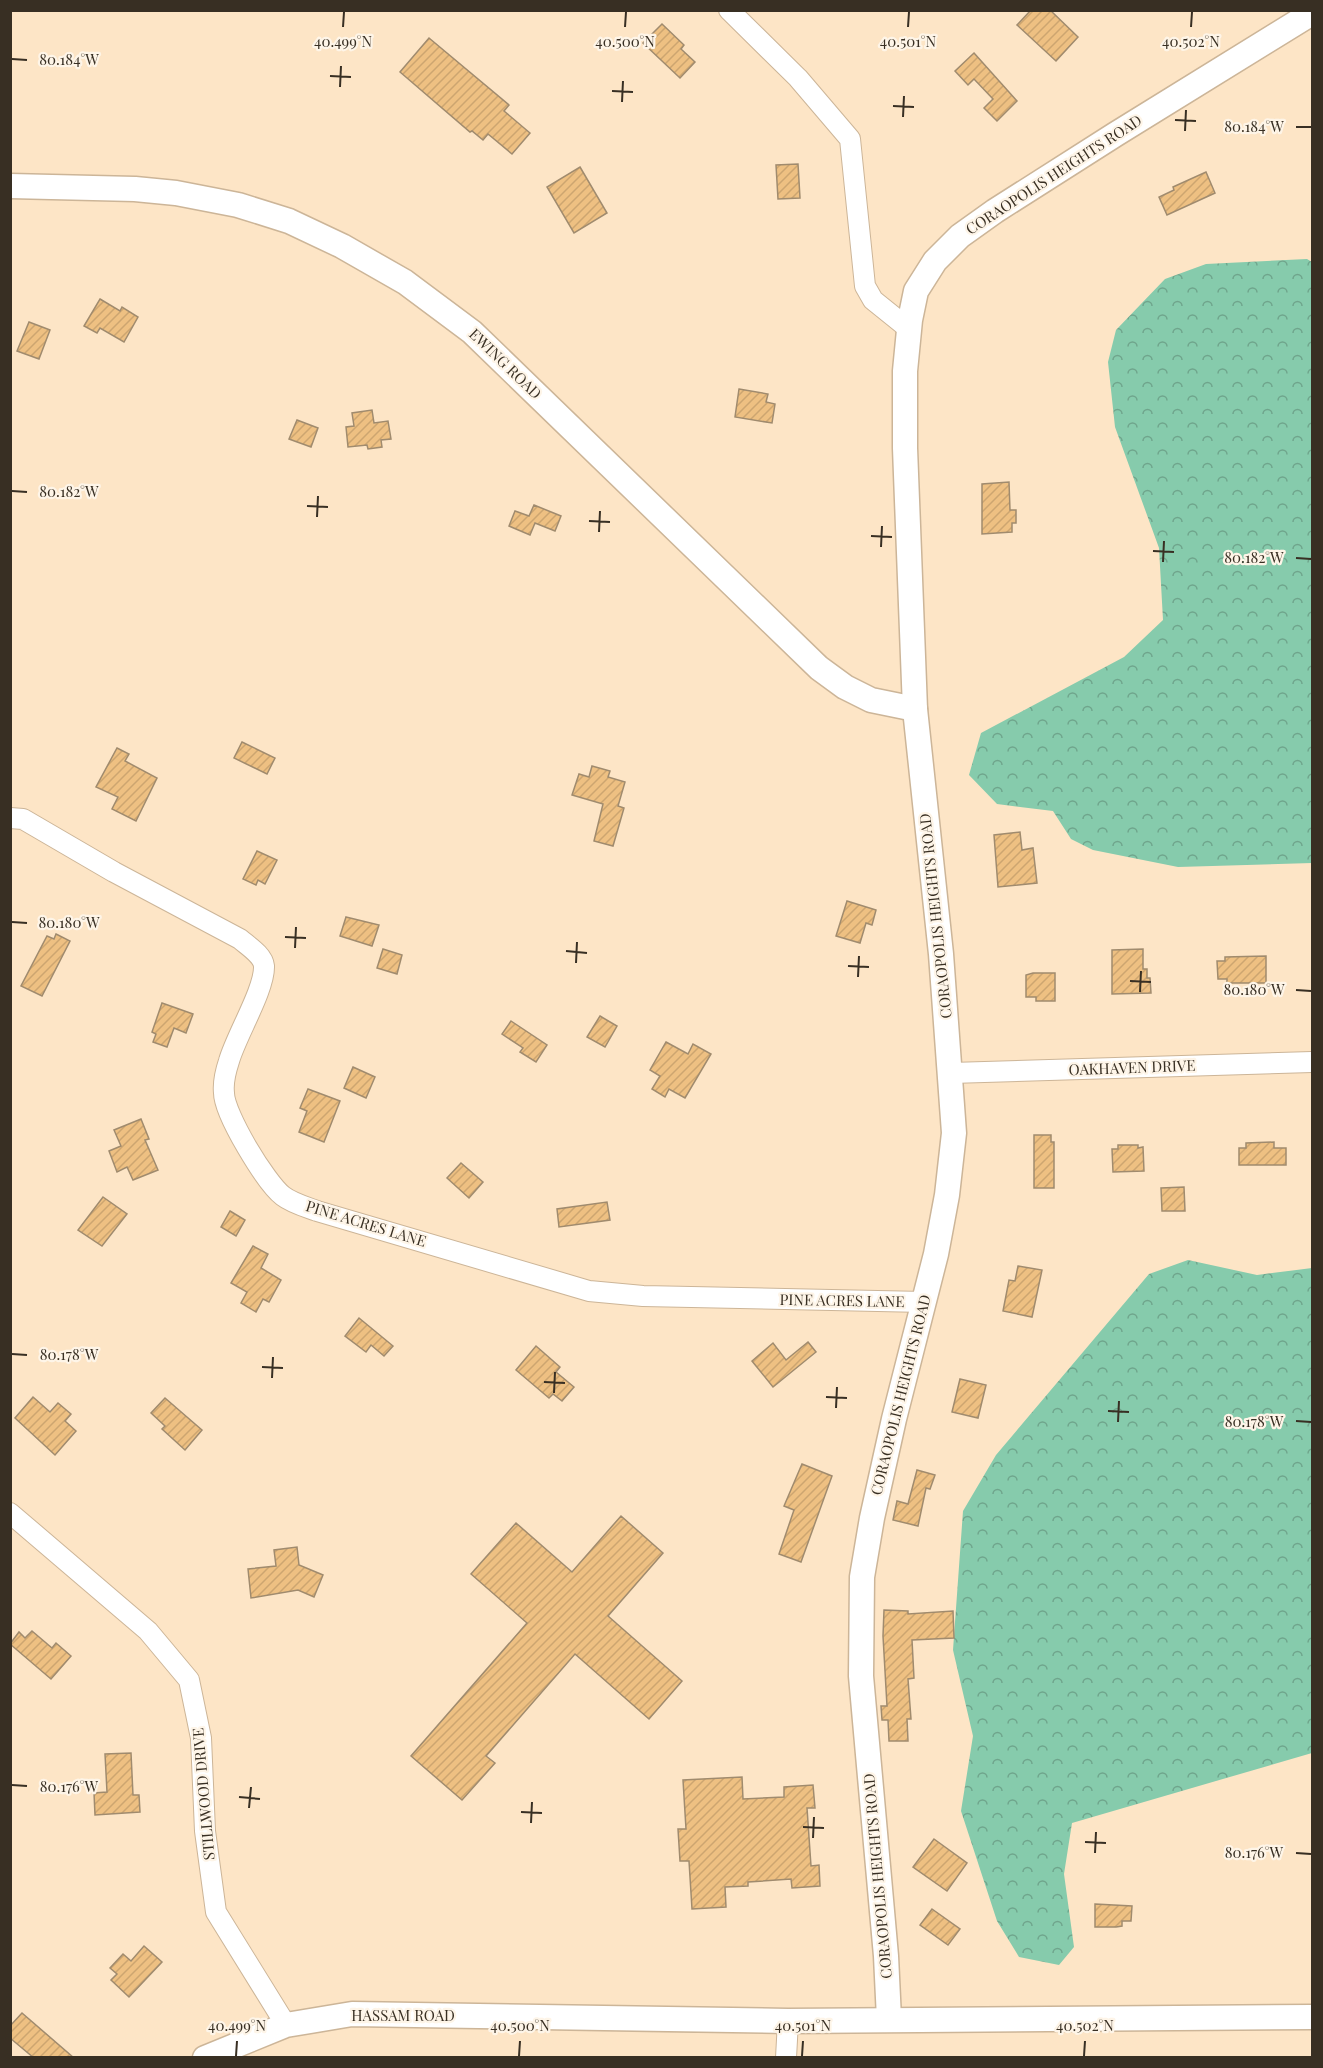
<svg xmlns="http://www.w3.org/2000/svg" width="1323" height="2068" viewBox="0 0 1323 2068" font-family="'Playfair Display',serif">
  <defs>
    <pattern id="forest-crowns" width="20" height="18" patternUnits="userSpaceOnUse" patternTransform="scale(1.5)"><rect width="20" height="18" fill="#86cbac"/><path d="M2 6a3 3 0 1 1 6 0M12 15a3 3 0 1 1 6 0" fill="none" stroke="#6fa58c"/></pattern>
    <pattern id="building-hatch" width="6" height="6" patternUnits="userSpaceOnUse" patternTransform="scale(1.5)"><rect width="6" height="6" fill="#eec082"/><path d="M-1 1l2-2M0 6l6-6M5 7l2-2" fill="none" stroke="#cda570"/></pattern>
  </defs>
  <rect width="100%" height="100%" fill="#fde5c6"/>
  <!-- forest -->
  <g fill="url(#forest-crowns)">
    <path d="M1307 259 1312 262V863L1178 867 1093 850 1071 839 1053 811 997 804 969 775 981 733 1124 657 1163 620 1159 548 1115 427 1108 362 1116 330 1165 279 1206 264Z"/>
    <path d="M1188 1260 1257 1275 1312 1268V1753L1072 1823 1064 1874 1074 1947 1059 1965 1019 1957 997 1921 961 1811 973 1736 953 1650 963 1511 996 1455 1149 1274Z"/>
  </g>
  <!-- building -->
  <g fill="url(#building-hatch)" stroke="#a08b6e" stroke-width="1.5">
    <path d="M1031 10H1050L1078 37 1056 61 1017 25Z"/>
    <path d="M662 24 684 45 681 49 695 62 680 78 643 43Z"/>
    <path d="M429 38 509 105 504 111 530 133 512 154 488 134 483 140 472 131 470 132 400 72Z"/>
    <path d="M974 53 1017 101 997 121 984 108 993 99 974 79 968 85 955 71Z"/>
    <path d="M798 164 800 198 778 199 776 165Z"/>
    <path d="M580 167 607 213 574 233 547 187Z"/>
    <path d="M1206 172 1215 193 1167 215 1159 197 1174 190 1173 187Z"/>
    <path d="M100 299 120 311 122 307 138 317 124 342 100 328 97 333 84 326Z"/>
    <path d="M29 322 50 330 39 359 17 351Z"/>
    <path d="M739 389 768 394 766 402 775 404 772 423 735 417Z"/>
    <path d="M372 410 374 423 388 421 391 439 381 440 382 447 368 449 367 445 348 447 346 427 354 426 352 413Z"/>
    <path d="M297 420 318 428 311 447 289 439Z"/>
    <path d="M1009 482 1010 510H1016V523H1012V532L982 534V484Z"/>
    <path d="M534 505 561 516 555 531 535 523 530 535 509 526 515 511 529 516Z"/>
    <path d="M242 742 275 758 267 774 234 758Z"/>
    <path d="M117 748 129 754 125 761 157 778 136 821 112 809 118 797 96 787Z"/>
    <path d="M592 766 610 771 608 777 625 782 618 806 624 808 613 846 594 841 603 804 572 795 579 774 589 777Z"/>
    <path d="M1020 832 1022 850 1033 848 1037 883 998 887 994 835Z"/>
    <path d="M257 851 277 860 265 884 258 880 256 885 243 879Z"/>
    <path d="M847 901 876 910 872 925 866 923 860 943 836 936Z"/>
    <path d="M346 917 379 925 372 946 340 936Z"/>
    <path d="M56 934 70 941 42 996 21 986 47 936 54 939Z"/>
    <path d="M383 949 402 955 397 974 377 968Z"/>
    <path d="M1143 949V969H1147V978H1150L1151 993 1112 994V950Z"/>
    <path d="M1266 956V983H1227V979H1218L1217 961H1225V957Z"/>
    <path d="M1033 973H1055V1001H1036V997H1026V975Z"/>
    <path d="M162 1003 193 1014 186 1033 174 1028 167 1047 153 1042 156 1034 152 1032Z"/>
    <path d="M600 1016 617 1026 605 1047 587 1037Z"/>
    <path d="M511 1021 547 1045 536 1062 520 1052 523 1048 502 1034Z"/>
    <path d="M666 1042 688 1054 693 1044 711 1054 685 1098 669 1089 665 1097 652 1089 660 1076 650 1070Z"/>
    <path d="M353 1067 375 1077 366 1098 344 1088Z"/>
    <path d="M308 1089 340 1101 324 1142 299 1132 307 1111 300 1108Z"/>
    <path d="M141 1119 149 1139 145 1140 158 1170 133 1180 127 1167 117 1172 109 1151 121 1146 114 1130Z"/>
    <path d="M1034 1135H1051V1142H1054V1188H1034Z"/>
    <path d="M1274 1142V1148H1286V1165H1239V1148H1246V1143Z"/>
    <path d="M1118 1145H1138V1148L1143 1147 1144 1171 1113 1172 1112 1149H1118Z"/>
    <path d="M461 1163 483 1182 469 1198 447 1178Z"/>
    <path d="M1184 1187 1185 1211H1162L1161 1188Z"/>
    <path d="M103 1197 127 1214 102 1246 78 1230Z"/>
    <path d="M607 1202 610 1220 559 1227 557 1209Z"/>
    <path d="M230 1211 245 1220 236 1236 221 1227Z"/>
    <path d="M253 1246 268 1254 261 1268 281 1280 269 1302 263 1299 256 1312 241 1303 247 1292 231 1283Z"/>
    <path d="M1018 1266 1042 1270 1032 1317 1003 1311 1009 1280 1015 1281Z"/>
    <path d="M359 1318 393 1346 384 1356 371 1345 366 1352 345 1336Z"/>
    <path d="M808 1342 816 1352 773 1387 752 1361 773 1343 786 1360Z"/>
    <path d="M536 1346 560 1367 556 1372 574 1387 562 1401 553 1394 549 1398 516 1370Z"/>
    <path d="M960 1379 986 1385 978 1418 952 1412Z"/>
    <path d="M33 1397 50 1412 58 1403 71 1414 65 1421 76 1431 55 1455 15 1418Z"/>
    <path d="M165 1398 202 1430 185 1450 162 1429 165 1426 151 1413Z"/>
    <path d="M802 1464 832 1476 801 1562 779 1554 794 1510 784 1506Z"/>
    <path d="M917 1470 935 1475 930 1489 926 1488 918 1526 893 1520 897 1501 908 1504Z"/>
    <path d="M621 1516 663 1553 608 1616 682 1681 649 1719 575 1654 486 1756 495 1763 462 1800 411 1756 527 1623 471 1574 516 1523 572 1572Z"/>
    <path d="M297 1547 299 1565 323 1575 314 1597 298 1590 251 1598 248 1569 276 1566 274 1550Z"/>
    <path d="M884 1610 908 1611V1614L953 1611 954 1638 912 1640 914 1678 908 1679 911 1719H907L908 1741H889L888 1720H882L881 1706H887L883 1636Z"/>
    <path d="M32 1631 52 1648 56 1643 71 1656 51 1679 10 1644 19 1632 25 1638Z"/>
    <path d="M131 1753 133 1795H139L140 1812 95 1815 94 1793 107 1792 105 1754Z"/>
    <path d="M742 1777 743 1799 784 1797V1787L813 1785 815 1808H807L811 1866 819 1865 820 1886 792 1888 791 1879 748 1882V1886L725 1887 726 1907 692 1909 689 1861H680L678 1829H686L683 1780Z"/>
    <path d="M934 1839 967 1863 947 1891 913 1867Z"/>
    <path d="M1095 1904 1132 1906 1131 1921H1122V1926L1116 1927H1095Z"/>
    <path d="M932 1909 960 1929 948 1945 920 1925Z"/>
    <path d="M144 1946 162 1962 129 1997 111 1980 117 1974 110 1968 123 1954 131 1961Z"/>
    <path d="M22 2013 74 2058H34L10 2038V2026Z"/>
  </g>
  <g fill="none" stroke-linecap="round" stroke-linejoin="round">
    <!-- minor casing -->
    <g stroke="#ccb598" stroke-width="22">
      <g id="minor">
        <path d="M729 10 798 78 850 139 865 286 873 300 909 329"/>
        <path d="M10 818 23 819 114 872 240 939C248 946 263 955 264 966 265 989 236 1036 229 1061 226 1070 223 1084 224 1093 224 1114 266 1183 283 1196 292 1203 306 1207 317 1211L589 1291 643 1296 924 1302"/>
        <path d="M951 1073 1312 1062"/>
        <path d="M10 1513 148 1631 189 1680 201 1738 205 1831 216 1912 286 2025"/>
        <path d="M786 2058 788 2021"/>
      </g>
    </g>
    <!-- tertiary casing -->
    <g stroke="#ccb598" stroke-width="27">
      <g id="tertiary">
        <path d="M10 186 135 189 176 193 238 205 289 221 342 246 405 282 472 332 819 668 845 687 871 700 915 709"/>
        <path d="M889 2019 886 1956 861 1676 862 1577 872 1518 894 1419 936 1254 947 1195 954 1133 941 954 915 709 905 448V371L910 320 916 291 935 261 960 236 995 211 1116 134 1312 13"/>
        <path d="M205 2058 286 2025 352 2014 788 2021 1312 2017"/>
      </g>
    </g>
    <!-- minor -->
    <use href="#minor" stroke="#fff" stroke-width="20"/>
    <!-- tertiary -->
    <use href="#tertiary" stroke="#fff" stroke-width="24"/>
  </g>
  <!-- ticks -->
  <path fill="none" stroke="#382f23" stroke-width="2" d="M343 27 344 12M625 27 626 12M908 27 909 12M1191 27 1192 12M12 59 27 60M330 76 351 77M340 87 341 66M612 91 633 92M622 102 623 81M893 106 914 107M903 117 904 96M1175 120 1196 121M1296 127H1311M1185 131 1186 110M12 491 27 492M307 506 328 507M317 517 318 496M589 521 610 522M599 532 600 511M871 536 892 537M881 547 882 526M1153 551 1174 552M1296 558 1311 559M1163 562 1164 541M12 922 27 923M285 937 306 938M295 948 296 927M566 951 587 953M576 963 577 942M848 966 869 967M858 977 859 956M1130 981 1151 982M1296 990 1311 991M1140 992 1141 971M12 1354 27 1355M262 1367 283 1368M272 1378 273 1357M544 1382 565 1383M554 1393 555 1372M826 1397 847 1398M836 1408 837 1387M1108 1411 1129 1412M1296 1421 1311 1422M1118 1422 1119 1401M12 1785 27 1786M239 1797 260 1799M249 1808 251 1787M521 1812 542 1813M531 1823 532 1802M803 1827 824 1828M813 1838 814 1817M1085 1842 1106 1843M1095 1853 1096 1832M1296 1853 1311 1854M236 2056 237 2041M519 2056 520 2041M802 2056 803 2041M1084 2056 1085 2041"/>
  <g text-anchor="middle" stroke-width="4.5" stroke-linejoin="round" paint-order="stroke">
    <!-- street labels -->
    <g font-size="15" fill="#382f23" stroke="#fef5e8">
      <text transform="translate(1054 175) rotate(-33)" y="5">CORAOPOLIS HEIGHTS ROAD</text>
      <text transform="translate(505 364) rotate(44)" y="5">EWING ROAD</text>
      <text transform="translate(936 916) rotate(-96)" y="5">CORAOPOLIS HEIGHTS ROAD</text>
      <text transform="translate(1132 1068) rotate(-2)" y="5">OAKHAVEN DRIVE</text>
      <text transform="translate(366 1224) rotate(17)" y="5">PINE ACRES LANE</text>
      <text transform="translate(842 1301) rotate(1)" y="5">PINE ACRES LANE</text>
      <text transform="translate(901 1395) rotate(-76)" y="5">CORAOPOLIS HEIGHTS ROAD</text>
      <text transform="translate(204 1794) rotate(-95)" y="5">STILLWOOD DRIVE</text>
      <text transform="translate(878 1876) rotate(-95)" y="5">CORAOPOLIS HEIGHTS ROAD</text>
      <text x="403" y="2021">HASSAM ROAD</text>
    </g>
  </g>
  <g font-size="15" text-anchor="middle" fill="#382f23" stroke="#fef5e8" stroke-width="4.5" stroke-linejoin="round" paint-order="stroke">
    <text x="343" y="47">40.499°N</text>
    <text x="625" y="47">40.500°N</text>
    <text x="908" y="47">40.501°N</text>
    <text x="1191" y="47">40.502°N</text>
    <text x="69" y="65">80.184°W</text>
    <text x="1254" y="132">80.184°W</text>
    <text x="69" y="497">80.182°W</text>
    <text x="1254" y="563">80.182°W</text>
    <text x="69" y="928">80.180°W</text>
    <text x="1254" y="995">80.180°W</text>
    <text x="69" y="1360">80.178°W</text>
    <text x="1254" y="1427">80.178°W</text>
    <text x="69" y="1792">80.176°W</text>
    <text x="1254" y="1858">80.176°W</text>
    <text x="237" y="2031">40.499°N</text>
    <text x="520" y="2031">40.500°N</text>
    <text x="803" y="2031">40.501°N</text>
    <text x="1085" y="2031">40.502°N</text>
  </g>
  <!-- border -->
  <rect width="1323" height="2068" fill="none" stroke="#382f23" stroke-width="24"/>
</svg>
